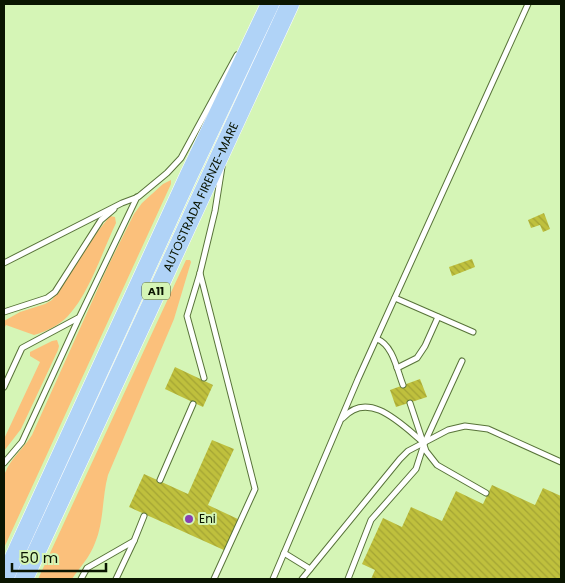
<svg xmlns="http://www.w3.org/2000/svg" width="565" height="583" viewBox="0 0 565 583" font-family="Poppins,sans-serif">
  <defs>
    <pattern id="building-back-hatch" width="6" height="6" patternUnits="userSpaceOnUse" patternTransform="scale(1.25)"><rect width="6" height="6" fill="#bfc03d"/><path d="M-1 5l2 2M0 0l6 6M5-1l2 2" fill="none" stroke="#a3a434"/></pattern>
  </defs>
  <rect width="100%" height="100%" fill="#d5f5b6"/>
  <!-- green -->
  <g fill="#fbc07b">
    <path d="M171 180V184L4 548C4 534 1 482 5 473 11 458 24 448 32 435L108 266 134 214 142 203 163 184Z"/>
    <path d="M110 216 115 217 116 223C102 252 90 292 68 316 60 325 45 332 34 335L6 325 4 329V321L20 312 45 304 52 300 98 231Z"/>
    <path d="M186 260H190L191 262 174 319 108 475C102 497 104 522 95 543 90 557 80 567 72 579H38Z"/>
    <path d="M57 340 59 346 58 350 21 429 4 451V439L40 362 30 356V352L52 341Z"/>
  </g>
  <!-- building -->
  <g fill="url(#building-back-hatch)">
    <path d="M544 213 550 229 543 232 540 225 531 228 528 220Z"/>
    <path d="M472 259 475 267 452 276 449 267Z"/>
    <path d="M175 367 213 385 203 407 165 389Z"/>
    <path d="M420 379 427 397 396 407 390 390Z"/>
    <path d="M212 440 234 449 208 505 240 520 226 551 129 507 144 474 188 494Z"/>
    <path d="M492 485 535 505 543 488 561 496V579H371L375 570 362 564 383 518 402 527 411 507 442 521 456 491 483 504Z"/>
  </g>
  <g fill="none" stroke-linecap="round" stroke-linejoin="round">
    <!-- lane casing -->
    <g stroke="#587339" stroke-width="7">
      <g id="lane">
        <path d="M4 263 122 203 138 197 167 173 181 158 237 55"/>
        <path d="M200 273 255 489 214 579"/>
        <path d="M395 298 473 332"/>
        <path d="M4 312 47 298 55 292 101 220 114 209"/>
        <path d="M377 339C393 345 397 370 403 385"/>
        <path d="M397 368 417 358 425 346 438 317"/>
        <path d="M204 378 187 316 200 273 215 211 222 167"/>
        <path d="M4 387 22 348 78 318"/>
        <path d="M410 403 426 451 437 465 486 493"/>
        <path d="M343 418C369 389 402 425 424 443"/>
        <path d="M4 463 22 442 79 318 137 197"/>
        <path d="M160 480 193 404"/>
        <path d="M284 553 310 569"/>
        <path d="M81 579 87 568 134 541 144 516"/>
        <path d="M116 579 134 541"/>
        <path d="M273 579 358 379 528 4"/>
        <path d="M302 579 400 459 408 451 448 430 465 426 488 429 561 462"/>
        <path d="M348 579 371 520 416 469 424 444 462 361"/>
      </g>
    </g>
    <!-- highway casing -->
    <g stroke="#fff" stroke-width="19">
      <g id="highway">
        <path d="M4 579 189 175 270 4"/>
        <path id="s1" d="M24 579 290 4"/>
      </g>
    </g>
    <!-- lane -->
    <use href="#lane" stroke="#fff" stroke-width="5"/>
    <!-- highway -->
    <use href="#highway" stroke="#b0d3f7" stroke-width="18"/>
  </g>
  <!-- markers -->
  <circle fill="#8740b3" stroke="#d5f5b6" stroke-width="2" cx="189" cy="519" r="5"/>
  <g text-anchor="middle" stroke-width="4" stroke-linejoin="round" paint-order="stroke">
    <!-- shield labels -->
    <rect fill="#d5f5b6" stroke="#475837" stroke-width="1" x="142" y="282.5" width="28" height="17" rx="4"/>
    <g font-size="11" font-weight="bold" fill="#0a1501">
      <text x="156" y="295">A11</text>
    </g>
    <!-- street labels -->
    <g font-size="12" fill="#0a1501" stroke="#d5f5b6">
      <text dy="4" stroke="none"><textPath href="#s1" startOffset="421">AUTOSTRADA FIRENZE-MARE</textPath></text>
    </g>
    <!-- poi labels -->
    <g font-size="12" fill="#0a1501" stroke="#d5f5b6" text-anchor="start">
      <text x="199" y="523">Eni</text>
    </g>
  </g>
  <!-- border -->
  <rect width="565" height="583" fill="none" stroke="#0a1501" stroke-width="10"/>
  <!-- scale -->
  <path d="M12 563v8h94v-8" fill="none" stroke="#0a1501" stroke-width="2.5"/>
  <text x="20" y="563" font-size="15" fill="#0a1501" stroke="#d5f5b6" stroke-width="4" paint-order="stroke">50 m</text>
</svg>
